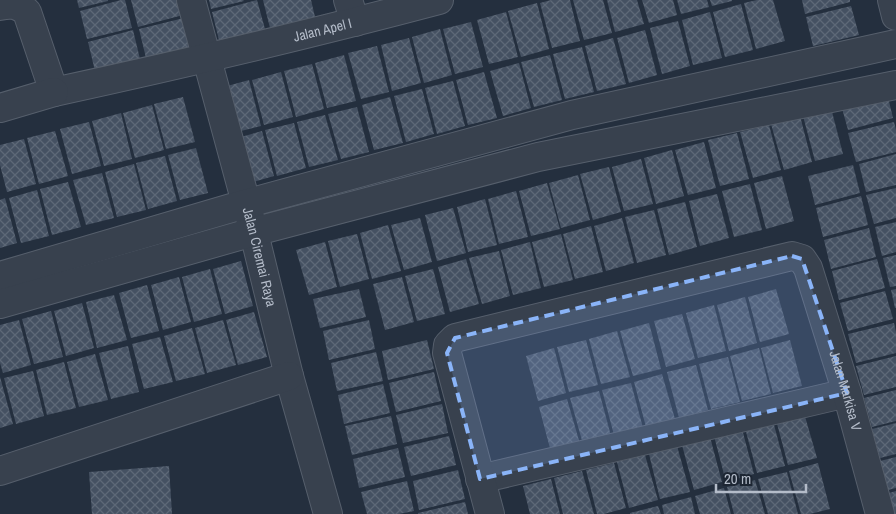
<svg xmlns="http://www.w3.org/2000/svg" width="896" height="514" viewBox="0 0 896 514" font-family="'Archivo Narrow',sans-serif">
  <defs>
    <pattern id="building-cross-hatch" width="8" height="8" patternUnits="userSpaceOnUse" patternTransform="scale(1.25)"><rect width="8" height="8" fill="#455162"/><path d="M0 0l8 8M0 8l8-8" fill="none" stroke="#5d6877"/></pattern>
  </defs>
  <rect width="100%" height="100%" fill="#242f3e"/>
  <!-- building -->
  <g fill="url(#building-cross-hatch)">
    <path d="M77 0H108V1L79 8Z"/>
    <path d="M121 0H125L132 28 87 39 80 11Z"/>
    <path d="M131 0H179L183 15 138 27Z"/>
    <path d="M209 0H243L244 1 211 9Z"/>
    <path d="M257 0 265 29 219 40 212 12Z"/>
    <path d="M263 0H311L315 17 270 28Z"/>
    <path d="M551 0H570L580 41 552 48 540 3Z"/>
    <path d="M573 0H603L612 33 584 40Z"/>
    <path d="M607 0H637L644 24 615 32Z"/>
    <path d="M642 0H673L677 15 649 23Z"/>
    <path d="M677 0H707L709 7 681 14Z"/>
    <path d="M710 0H732V1L712 6Z"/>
    <path d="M757 0H773L785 41 756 49 744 3Z"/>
    <path d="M802 0H850V2L805 14Z"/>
    <path d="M537 3 549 49 521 57 508 11Z"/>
    <path d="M741 4 753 50 725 57 713 12Z"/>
    <path d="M851 6 859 35 813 46 806 17Z"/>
    <path d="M506 12 518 57 489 64 477 20Z"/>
    <path d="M710 12 722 58 693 65 682 20Z"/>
    <path d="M184 18 191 47 146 58 139 29Z"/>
    <path d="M678 21 690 66 662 74 650 28Z"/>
    <path d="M471 22 483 67 455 74 443 29Z"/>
    <path d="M440 29 452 75 424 83 412 37Z"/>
    <path d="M133 30 140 59 95 71 88 42Z"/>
    <path d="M645 30 657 75 629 83 617 38Z"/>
    <path d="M409 38 421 83 392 91 381 45Z"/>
    <path d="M613 38 626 84 597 91 585 46Z"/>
    <path d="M377 46 389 92 361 99 348 53Z"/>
    <path d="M582 47 594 92 565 99 553 54Z"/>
    <path d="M344 55 356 101 327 108 315 63Z"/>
    <path d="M550 55 562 100 534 107 521 62Z"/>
    <path d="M519 63 531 108 503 116 490 71Z"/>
    <path d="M312 64 324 109 296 117 284 71Z"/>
    <path d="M281 72 293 117 264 125 252 80Z"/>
    <path d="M484 72 497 118 468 125 456 80Z"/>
    <path d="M249 80 261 126 233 133 220 88Z"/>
    <path d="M453 81 465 126 437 134 425 88Z"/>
    <path d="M422 89 434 134 406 142 394 96Z"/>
    <path d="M886 89 893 118 848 130 840 101Z"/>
    <path d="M183 97 195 142 166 149 154 104Z"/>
    <path d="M390 97 403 143 374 150 362 105Z"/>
    <path d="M152 105 164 150 135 158 123 113Z"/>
    <path d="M357 107 369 152 341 159 328 114Z"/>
    <path d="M831 108 843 154 815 161 803 116Z"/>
    <path d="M121 113 132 159 104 166 92 121Z"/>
    <path d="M325 115 338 160 309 167 297 122Z"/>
    <path d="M800 116 812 162 784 170 771 124Z"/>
    <path d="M89 122 101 166 72 174 60 129Z"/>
    <path d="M894 122 896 130V152L856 162 848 133Z"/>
    <path d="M294 123 306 168 277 176 265 130Z"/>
    <path d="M769 125 781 170 753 178 740 132Z"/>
    <path d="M55 131 68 176 39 184 27 138Z"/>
    <path d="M262 131 274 176 246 184 234 139Z"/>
    <path d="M737 133 749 179 720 186 708 140Z"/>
    <path d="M24 139 36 184 7 192 0 165V145Z"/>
    <path d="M704 142 716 188 688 195 675 150Z"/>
    <path d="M196 148 208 193 180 200 168 155Z"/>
    <path d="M672 150 684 196 656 204 644 158Z"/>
    <path d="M896 154V185L866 192 859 164Z"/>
    <path d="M165 156 177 201 148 209 136 163Z"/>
    <path d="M641 159 653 204 624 211 612 167Z"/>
    <path d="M134 164 146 210 117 217 105 172Z"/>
    <path d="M853 165 860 193 815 205 808 176Z"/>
    <path d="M609 167 621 212 593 220 580 174Z"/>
    <path d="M102 173 114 218 86 225 73 180Z"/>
    <path d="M578 175 590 220 561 228 549 183Z"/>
    <path d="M782 176 794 221 766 229 754 183Z"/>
    <path d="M68 182 81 227 52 235 40 189Z"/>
    <path d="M547 183 560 229 531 236 519 191Z"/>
    <path d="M750 184 762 230 734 237 722 191Z"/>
    <path d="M896 188V218L874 224 866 195Z"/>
    <path d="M37 190 49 236 21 243 9 198Z"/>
    <path d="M516 191 528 237 499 244 488 199Z"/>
    <path d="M717 194 729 238 700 246 689 201Z"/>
    <path d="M861 196 868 225 823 237 816 208Z"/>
    <path d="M5 198 17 243 0 248V200Z"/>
    <path d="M485 199 497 245 468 252 457 207Z"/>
    <path d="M685 202 697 247 669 255 657 209Z"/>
    <path d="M453 208 466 253 437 261 425 215Z"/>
    <path d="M654 210 666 255 637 263 625 217Z"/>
    <path d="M420 218 432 262 404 270 391 225Z"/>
    <path d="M622 218 634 263 606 271 594 226Z"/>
    <path d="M896 222V252L882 256 875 227Z"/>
    <path d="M388 225 401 271 372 279 360 233Z"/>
    <path d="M591 226 603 272 575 279 563 234Z"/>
    <path d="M869 228 876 257 831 269 824 240Z"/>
    <path d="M357 234 369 279 340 287 328 241Z"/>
    <path d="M561 234 573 280 544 287 532 242Z"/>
    <path d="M325 242 337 287 309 295 296 250Z"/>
    <path d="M530 242 541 288 513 295 501 250Z"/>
    <path d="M499 251 510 296 482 304 469 258Z"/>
    <path d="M896 255V286L890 287 883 258Z"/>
    <path d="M466 259 479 304 450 312 438 267Z"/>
    <path d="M877 259 885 288 839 300 832 271Z"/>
    <path d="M241 261 253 306 225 314 213 269Z"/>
    <path d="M210 269 222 314 194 322 182 277Z"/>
    <path d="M433 269 445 314 417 321 405 276Z"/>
    <path d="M179 277 191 322 163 330 151 285Z"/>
    <path d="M402 277 414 322 385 330 373 284Z"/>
    <path d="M147 285 159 331 131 338 119 293Z"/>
    <path d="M359 289 366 317 320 328 313 299Z"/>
    <path d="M776 289 789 334 760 342 748 297Z"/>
    <path d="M896 289V308H895L891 290Z"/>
    <path d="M885 291 893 319 848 331 840 303Z"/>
    <path d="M114 295 127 340 97 348 86 302Z"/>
    <path d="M745 297 757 343 729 351 717 305Z"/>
    <path d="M82 303 94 348 66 356 54 311Z"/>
    <path d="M714 305 726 351 698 358 686 313Z"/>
    <path d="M51 311 63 357 34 364 22 319Z"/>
    <path d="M254 312 267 357 238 365 226 320Z"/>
    <path d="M682 314 695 359 666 367 654 321Z"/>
    <path d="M19 320 31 365 3 373 0 363V325Z"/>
    <path d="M223 320 236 365 207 373 195 328Z"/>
    <path d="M369 320 375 349 329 360 323 331Z"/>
    <path d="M649 323 661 369 633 376 620 331Z"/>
    <path d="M894 323 896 332V353L856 363 848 334Z"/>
    <path d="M192 328 205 374 176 381 164 336Z"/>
    <path d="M617 331 630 377 601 384 589 339Z"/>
    <path d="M160 337 173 382 144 389 132 344Z"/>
    <path d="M427 340 434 369 388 380 382 351Z"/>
    <path d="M586 340 598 385 569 392 557 347Z"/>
    <path d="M790 340 802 386 773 393 761 348Z"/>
    <path d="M128 346 139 392 111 399 99 353Z"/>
    <path d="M554 348 566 393 538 401 526 356Z"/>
    <path d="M759 348 771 394 742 401 730 356Z"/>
    <path d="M376 352 383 381 337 391 331 363Z"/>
    <path d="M95 354 108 400 79 407 67 362Z"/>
    <path d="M896 356V387L864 395 856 366Z"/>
    <path d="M728 357 740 402 711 409 699 364Z"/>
    <path d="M64 362 76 408 47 415 36 370Z"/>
    <path d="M696 365 708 410 679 418 667 372Z"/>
    <path d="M33 371 44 416 16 424 4 378Z"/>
    <path d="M434 372 441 401 396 412 389 383Z"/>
    <path d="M662 374 675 419 646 427 634 382Z"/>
    <path d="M0 377 13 424 0 428Z"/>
    <path d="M631 383 643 428 614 435 602 390Z"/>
    <path d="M383 384 390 413 344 424 338 395Z"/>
    <path d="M896 390V421L872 427 864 398Z"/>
    <path d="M599 391 611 436 583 444 570 398Z"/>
    <path d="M567 399 580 444 551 452 539 407Z"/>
    <path d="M442 404 448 433 403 443 396 415Z"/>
    <path d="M804 413 817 458 788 465 776 420Z"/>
    <path d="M391 416 397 444 352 455 345 426Z"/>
    <path d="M773 421 785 466 757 473 745 428Z"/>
    <path d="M896 423V454L880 458 872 429Z"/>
    <path d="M742 429 754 474 726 482 714 436Z"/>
    <path d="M449 436 456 465 411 476 404 447Z"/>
    <path d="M710 437 722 482 694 490 682 445Z"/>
    <path d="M677 446 690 492 660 499 649 454Z"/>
    <path d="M398 448 405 477 359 488 353 459Z"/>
    <path d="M645 455 658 500 629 508 617 462Z"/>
    <path d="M896 457V488L888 490 880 461Z"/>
    <path d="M614 463 626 508 604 514H597L586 470Z"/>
    <path d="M818 463 830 509 810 514H801L789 471Z"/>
    <path d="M169 466 172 514H92L89 472Z"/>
    <path d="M458 470 465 499 419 510 413 481Z"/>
    <path d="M582 471 594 514H563L554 478Z"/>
    <path d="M787 472 798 514H768L758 479Z"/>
    <path d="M551 479 560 514H530L523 486Z"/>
    <path d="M755 480 765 514H734L727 487Z"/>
    <path d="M407 481 414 511 399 514H367L361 492Z"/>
    <path d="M724 488 731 514H700L695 496Z"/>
    <path d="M896 491V514H894L889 493Z"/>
    <path d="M691 497 695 514H664L662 505Z"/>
    <path d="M465 502 468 514H418V513Z"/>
    <path d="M658 506 661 514H630V513Z"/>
  </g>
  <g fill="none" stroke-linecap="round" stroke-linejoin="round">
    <!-- minor casing -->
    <g stroke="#565f6c" stroke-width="30">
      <g id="minor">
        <path id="s1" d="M191 0 252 225 289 376 328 514"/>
        <path d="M348 0 355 22"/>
        <path d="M892 0 896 16"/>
        <path id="s2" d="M0 6C12 3 18 5 27 12L54 92C183 64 311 34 439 0"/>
        <path d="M0 108 54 92"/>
        <path d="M0 276 245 204 572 115 896 44"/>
        <path d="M0 304 253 232 538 157 896 85"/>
        <path d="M0 471 289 376"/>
        <path d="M480 479 847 393"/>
        <path id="s3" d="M490 514 447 353 448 345 455 338 792 256 802 259 808 268 847 393 880 514"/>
      </g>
    </g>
    <!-- minor -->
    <use href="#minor" stroke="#38414e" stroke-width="28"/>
  </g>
  <!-- marked area -->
  <path fill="#8ab4f8" fill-opacity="0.2" stroke="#8ab4f8" stroke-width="4" stroke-dasharray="10 6" stroke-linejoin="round" d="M792 256 802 259 847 393 480 479 447 353 455 338Z"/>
  <g text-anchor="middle" stroke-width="4" stroke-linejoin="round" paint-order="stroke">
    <!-- street labels -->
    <g font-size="14" fill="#b4bcc9" stroke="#1d2633">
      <text dy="5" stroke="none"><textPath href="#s2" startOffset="389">Jalan Apel I</textPath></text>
      <text dy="5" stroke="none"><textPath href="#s1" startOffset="266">Jalan Ciremai Raya</textPath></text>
      <text dy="5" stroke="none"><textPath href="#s3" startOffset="681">Jalan Markisa V</textPath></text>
    </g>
  </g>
  <!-- scale -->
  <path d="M716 484v8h90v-8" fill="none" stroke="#b4bcc9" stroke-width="2.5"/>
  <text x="724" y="484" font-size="15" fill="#b4bcc9" stroke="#1d2633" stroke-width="4" paint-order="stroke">20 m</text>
</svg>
